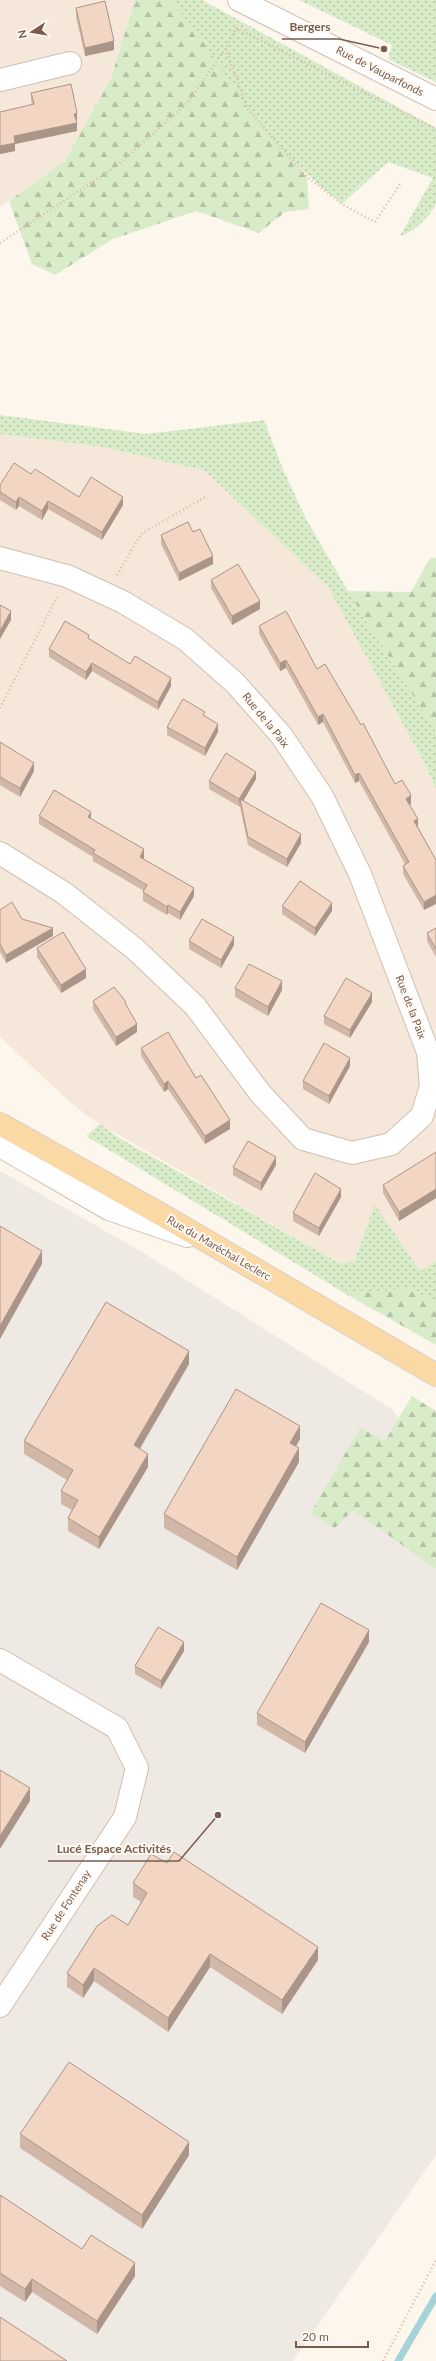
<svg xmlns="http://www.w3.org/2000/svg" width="436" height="2361" viewBox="0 0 436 2361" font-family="Lato,sans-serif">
  <defs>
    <pattern id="grass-dots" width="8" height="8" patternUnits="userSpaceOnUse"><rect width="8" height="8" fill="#d8ecc9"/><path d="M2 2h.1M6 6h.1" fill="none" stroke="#b4c2a5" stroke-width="1.8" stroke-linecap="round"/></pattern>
    <pattern id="forest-firs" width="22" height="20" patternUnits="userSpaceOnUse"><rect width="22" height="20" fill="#d8ecc9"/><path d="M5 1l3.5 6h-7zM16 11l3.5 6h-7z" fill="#b4c2a5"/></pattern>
  </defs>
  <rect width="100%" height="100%" fill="#fdf6ec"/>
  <!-- residential -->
  <g fill="#f5e8da">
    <path d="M0 0H135L111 78 65 161 0 207Z"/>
    <path d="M0 434 104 447 205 471 328 587 426 766 436 789V1261L420 1271 375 1206 354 1262 339 1263 93 1120 70 1102 0 1037Z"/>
  </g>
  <!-- industrial -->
  <path fill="#efe9e4" d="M0 1171 142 1252 393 1410 436 1476V2155L293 2361H0Z"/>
  <!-- grass -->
  <g fill="url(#grass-dots)">
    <path d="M170 0H202L436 128V204C429 217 415 232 400 236L433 178 388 162 342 204C307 176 273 144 246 107 221 71 198 34 170 0Z"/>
    <path d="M299 0H436V82L388 59 392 45Z"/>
    <path d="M0 415 146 434 264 420 283 469 306 519 348 591 436 732V789L426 766 328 587 205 471 104 447 0 434Z"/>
    <path d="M100 1124 121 1139 339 1263 354 1262 375 1205 420 1271 436 1261V1303L411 1289 346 1294 86 1136Z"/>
  </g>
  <!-- forest -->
  <g fill="url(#forest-firs)">
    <path d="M135 0H170L196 31 247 108 307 177 309 209 285 212 259 233 196 211 113 239 55 275 32 264 9 201 65 161 111 78Z"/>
    <path d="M430 558H436V732L348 591 411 592Z"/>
    <path d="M411 1289 436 1303V1345L346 1294Z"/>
    <path d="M412 1396 436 1411V1569L353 1510 335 1528 310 1514 360 1428 385 1441Z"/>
  </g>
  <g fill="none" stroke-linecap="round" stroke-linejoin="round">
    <!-- stream -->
    <path stroke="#a5d3da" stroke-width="7" d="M398 2361 436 2296"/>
    <!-- minor casing -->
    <g stroke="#d1beb0" stroke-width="24">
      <g id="minor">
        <path d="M239 0 436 99"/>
        <path d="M0 80 70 63"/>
        <path d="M0 558 67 576 123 602 185 639 235 683 281 735 322 796 360 874 428 1052 431 1086 422 1116 391 1144 352 1153 303 1139 260 1093 195 1006 135 949 64 893 0 853"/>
        <path d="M0 1146 109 1209 187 1236"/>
        <path d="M0 1660 117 1728 137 1768 125 1817 0 2006"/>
      </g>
    </g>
    <!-- major casing -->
    <g stroke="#dad1cd" stroke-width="24">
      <path id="major" d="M0 1124 169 1219 436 1375"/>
    </g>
    <!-- path -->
    <g stroke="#d9b8a5" stroke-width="2.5" stroke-dasharray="1 3" stroke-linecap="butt">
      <path d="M236 28 436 129"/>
      <path d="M226 49 247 108 307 177 342 204 375 222 400 184"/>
      <path d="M0 243 118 165 188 102 226 48 238 25"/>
      <path d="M117 575 141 534 207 496"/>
      <path d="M0 708 57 597"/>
      <path d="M383 2361 436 2260"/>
    </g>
    <!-- minor -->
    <use href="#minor" stroke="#fff" stroke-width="22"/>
    <!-- major -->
    <use href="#major" stroke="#fbd9a5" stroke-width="22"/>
  </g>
  <!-- wall -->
  <g fill="#d1b7a8">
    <path d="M76 8 114 50 85 56 76 17Z"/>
    <path d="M31 93 77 121H76L77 131 15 144V151L0 154 32 104 31 101Z"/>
    <path d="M31 474 79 497 123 505 102 540 48 509 42 520 19 506 16 510 0 500V485Z"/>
    <path d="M193 532 213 564 179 581 161 544V535Z"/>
    <path d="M211 580 260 609 232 625 211 588Z"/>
    <path d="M259 626 317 669 395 784 411 804 410 805 418 827 436 860 424 910 403 874V866L405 864 359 781 355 783 323 722 318 725 286 668 280 671 259 634Z"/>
    <path d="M89 639 130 664 171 686 158 710 92 671 86 680 49 657V649Z"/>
    <path d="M205 716 218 732 205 756 167 735V727Z"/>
    <path d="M0 742 34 771 20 797 0 785Z"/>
    <path d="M256 779 243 801 301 843 287 867 248 845 240 807 209 789V781Z"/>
    <path d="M39 816 91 819 144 858 143 859 194 896 180 920 168 913 167 915 143 901V892L144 891 93 861V857L39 824Z"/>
    <path d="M282 906 332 911 315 936 282 914Z"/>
    <path d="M0 910 53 936 6 963 0 952Z"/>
    <path d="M436 928V957L427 941V933Z"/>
    <path d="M189 941 234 945 221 968 189 949Z"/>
    <path d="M37 948 86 978 61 993 37 957Z"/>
    <path d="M235 988 282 990 268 1016 235 997Z"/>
    <path d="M93 1001 137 1032 116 1046 93 1009Z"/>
    <path d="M372 1002 350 1038 324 1024V1016Z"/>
    <path d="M141 1048 196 1078 230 1129 205 1144 168 1089 164 1092 141 1056Z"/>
    <path d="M350 1066 329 1104 303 1089V1081Z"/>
    <path d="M436 1152V1198L399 1221 383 1193V1185Z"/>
    <path d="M276 1165 261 1191 233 1175V1167Z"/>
    <path d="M341 1197 319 1236 293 1221V1213Z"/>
    <path d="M189 1364 140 1449 148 1467 99 1549 68 1531V1518L72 1510 61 1504V1491L67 1480 24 1454V1441Z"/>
    <path d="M300 1439 296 1446 299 1462 237 1570 164 1528V1514Z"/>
    <path d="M369 1642 305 1753 257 1725V1713Z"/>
    <path d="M184 1651 161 1689 135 1674V1666Z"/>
    <path d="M133 1883 318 1960 282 2014 210 1967 168 2032 94 1981 83 1998 67 1987V1973L128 1925 141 1902 133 1897Z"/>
    <path d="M20 2134 189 2155 142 2229 20 2148Z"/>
    <path d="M0 2195 82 2249 135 2276 97 2334 32 2292 25 2302 0 2286Z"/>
  </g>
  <!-- shaded-wall -->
  <g fill="#aa9588">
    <path d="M114 41V50L85 56V48Z"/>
    <path d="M77 113V121L74 122V114Z"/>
    <path d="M77 123V131L15 144V151L0 154V146L14 136Z"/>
    <path d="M19 497V506L16 510V502Z"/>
    <path d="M123 497V505L102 540V532Z"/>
    <path d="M48 501V509L42 520V511Z"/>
    <path d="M213 556V564L179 581V573Z"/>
    <path d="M260 601V609L232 625V616Z"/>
    <path d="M11 611V620L0 639V631Z"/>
    <path d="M286 660V668L280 671V663Z"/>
    <path d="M92 663V671L86 680V672Z"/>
    <path d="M171 678V686L158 710V702Z"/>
    <path d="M323 714V722L318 725V717Z"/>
    <path d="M218 724V732L205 756V748Z"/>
    <path d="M34 763V771L20 797V788Z"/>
    <path d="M256 772V779L241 805 240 799 239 807V799Z"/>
    <path d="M359 773V781L355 783V775Z"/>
    <path d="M411 795V804L406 807V799Z"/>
    <path d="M91 812V820L88 817Z"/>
    <path d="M418 819V827L414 821Z"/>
    <path d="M301 834V843L287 867V859Z"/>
    <path d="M144 849V858L140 865V857Z"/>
    <path d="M194 888V896L180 920V912Z"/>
    <path d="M436 895V904L424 910V902Z"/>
    <path d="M332 903V911L315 936V928Z"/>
    <path d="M168 905V913L167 915V907Z"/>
    <path d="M53 928V936L6 963V955Z"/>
    <path d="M234 937V945L221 968V960Z"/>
    <path d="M86 969V978L61 993V985Z"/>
    <path d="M282 981V990L268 1016V1007Z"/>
    <path d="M372 993V1002L350 1038V1030Z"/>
    <path d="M137 1024V1032L116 1046V1037Z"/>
    <path d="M350 1058V1066L329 1104V1096Z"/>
    <path d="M168 1081V1089L164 1092V1084Z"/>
    <path d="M230 1120V1129L205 1144V1136Z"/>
    <path d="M276 1157V1165L261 1191V1183Z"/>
    <path d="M341 1189V1197L319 1236V1228Z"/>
    <path d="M436 1189V1198L399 1221V1212Z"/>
    <path d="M42 1251V1264L0 1339V1326Z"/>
    <path d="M189 1351V1364L134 1458V1445Z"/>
    <path d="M300 1426V1439L290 1457V1443Z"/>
    <path d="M299 1448V1462L237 1570V1557Z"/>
    <path d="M148 1454V1467L99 1549V1537Z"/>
    <path d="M369 1630V1642L305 1753V1742Z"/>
    <path d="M184 1642V1651L161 1689V1681Z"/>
    <path d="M30 1788V1801L0 1849V1836Z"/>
    <path d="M318 1947V1960L282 2014V2000Z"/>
    <path d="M210 1954V1967L168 2032V2018Z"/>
    <path d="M94 1968V1981L83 1998V1985Z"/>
    <path d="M189 2142V2155L142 2229V2215Z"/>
    <path d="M135 2263V2276L97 2334V2321Z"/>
    <path d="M32 2279V2292L25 2302V2289Z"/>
  </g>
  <!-- building -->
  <g fill="#f3d5c3" stroke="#aa9588">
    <path d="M105 1 114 41 85 48 76 8Z"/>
    <path d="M71 84 77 113 74 114 77 123 14 136 15 143 0 146V112L34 104 31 93Z"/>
    <path d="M14 463 31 474 35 469 79 497 91 477 123 497 102 532 48 501 42 511 19 497 16 502 0 492V485Z"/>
    <path d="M188 522 193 532 200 529 213 556 179 573 161 535Z"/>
    <path d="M238 564 260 601 232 616 211 580Z"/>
    <path d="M0 605 11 611 0 631Z"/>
    <path d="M286 611 317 669 325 664 361 725 363 723 395 784 402 780 411 795 406 799 418 819 414 821 436 860V895L424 902 403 866 409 862 359 773 355 775 323 714 318 717 286 660 280 663 259 626Z"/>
    <path d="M65 621 89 635 88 638 130 664 135 656 171 678 158 702 92 663 86 672 49 649Z"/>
    <path d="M183 699 205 712 203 715 218 724 205 748 167 727Z"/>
    <path d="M0 742 34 763 20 788 0 777Z"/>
    <path d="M226 753 256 772 239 799 209 781Z"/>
    <path d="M54 790 91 812 88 817 144 849 140 857 194 888 180 912 168 905 167 907 143 892 147 885 93 853 95 850 39 816Z"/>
    <path d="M240 799 301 834 287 859 248 837Z"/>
    <path d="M300 881 332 903 315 928 282 906Z"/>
    <path d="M12 902 22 919 53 928 6 955 0 944V910Z"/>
    <path d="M202 919 234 937 221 960 189 941Z"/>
    <path d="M436 928V949L427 933Z"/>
    <path d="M63 932 86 969 61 985 37 948Z"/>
    <path d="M249 964 282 981 268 1007 235 988Z"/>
    <path d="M346 978 372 993 350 1030 324 1016Z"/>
    <path d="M114 987 126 1002 125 1003 137 1024 116 1037 93 1001Z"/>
    <path d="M168 1032 196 1078 201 1075 230 1120 205 1136 168 1081 164 1084 141 1048Z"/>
    <path d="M324 1043 350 1058 329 1096 303 1081Z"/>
    <path d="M248 1141 276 1157 261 1183 233 1167Z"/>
    <path d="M436 1152V1189L399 1212 383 1185Z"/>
    <path d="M315 1173 341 1189 319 1228 293 1213Z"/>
    <path d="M0 1226 42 1251 0 1326Z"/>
    <path d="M106 1302 189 1351 134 1445 148 1454 99 1537 68 1518 78 1500 61 1491 73 1470 24 1441Z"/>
    <path d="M236 1389 300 1426 290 1443 299 1448 237 1557 164 1514Z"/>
    <path d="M321 1603 369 1630 305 1742 257 1713Z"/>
    <path d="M158 1627 184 1642 161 1681 135 1666Z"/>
    <path d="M0 1770 30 1788 0 1836Z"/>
    <path d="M174 1852 318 1947 282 2000 210 1954 168 2018 94 1968 83 1985 67 1973 97 1926 112 1915 128 1925 147 1893 133 1883 151 1854 167 1863Z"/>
    <path d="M69 2062 189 2142 142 2215 20 2134Z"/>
    <path d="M0 2195 82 2249 91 2235 135 2263 97 2321 32 2279 25 2289 0 2273Z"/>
    <path d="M0 2317 67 2361H0Z"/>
  </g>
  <g text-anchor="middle" stroke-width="4" stroke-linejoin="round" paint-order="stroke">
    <!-- street labels -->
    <g font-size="11" fill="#7a5c4d" stroke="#fffaf3">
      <text transform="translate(380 71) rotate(27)" y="4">Rue de Vauparfonds</text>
      <text transform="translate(266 720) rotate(51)" y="4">Rue de la Paix</text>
      <text transform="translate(411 1007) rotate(69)" y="4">Rue de la Paix</text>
      <text transform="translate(219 1248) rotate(30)" y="4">Rue du Maréchal Leclerc</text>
      <text transform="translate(66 1905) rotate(-57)" y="4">Rue de Fontenay</text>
    </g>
  </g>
  <!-- callouts -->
  <path fill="none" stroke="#7a5c4d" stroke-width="1.5" d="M384 49L339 39H282M218 1815L179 1861H48"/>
  <g fill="#7a5c4d" stroke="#fffaf3" stroke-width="1.5">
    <circle cx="384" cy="49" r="4"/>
    <circle cx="218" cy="1815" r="4"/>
  </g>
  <g font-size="12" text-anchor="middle" font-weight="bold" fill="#7a5c4d" stroke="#fffaf3" stroke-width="4" stroke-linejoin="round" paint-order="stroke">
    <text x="310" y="31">Bergers</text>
    <text x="114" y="1853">Lucé Espace Activités</text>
  </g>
  <!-- north arrow -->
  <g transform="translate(32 32) rotate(258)" stroke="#fffaf3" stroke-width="3" paint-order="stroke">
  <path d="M0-3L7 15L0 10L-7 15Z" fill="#7a5c4d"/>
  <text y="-6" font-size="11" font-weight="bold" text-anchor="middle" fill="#7a5c4d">N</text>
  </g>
  <!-- scale -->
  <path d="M296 2341v6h72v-6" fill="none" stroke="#7a5c4d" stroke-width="2"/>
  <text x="302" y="2341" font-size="12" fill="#7a5c4d" stroke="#fffaf3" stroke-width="3" paint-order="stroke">20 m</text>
</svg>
